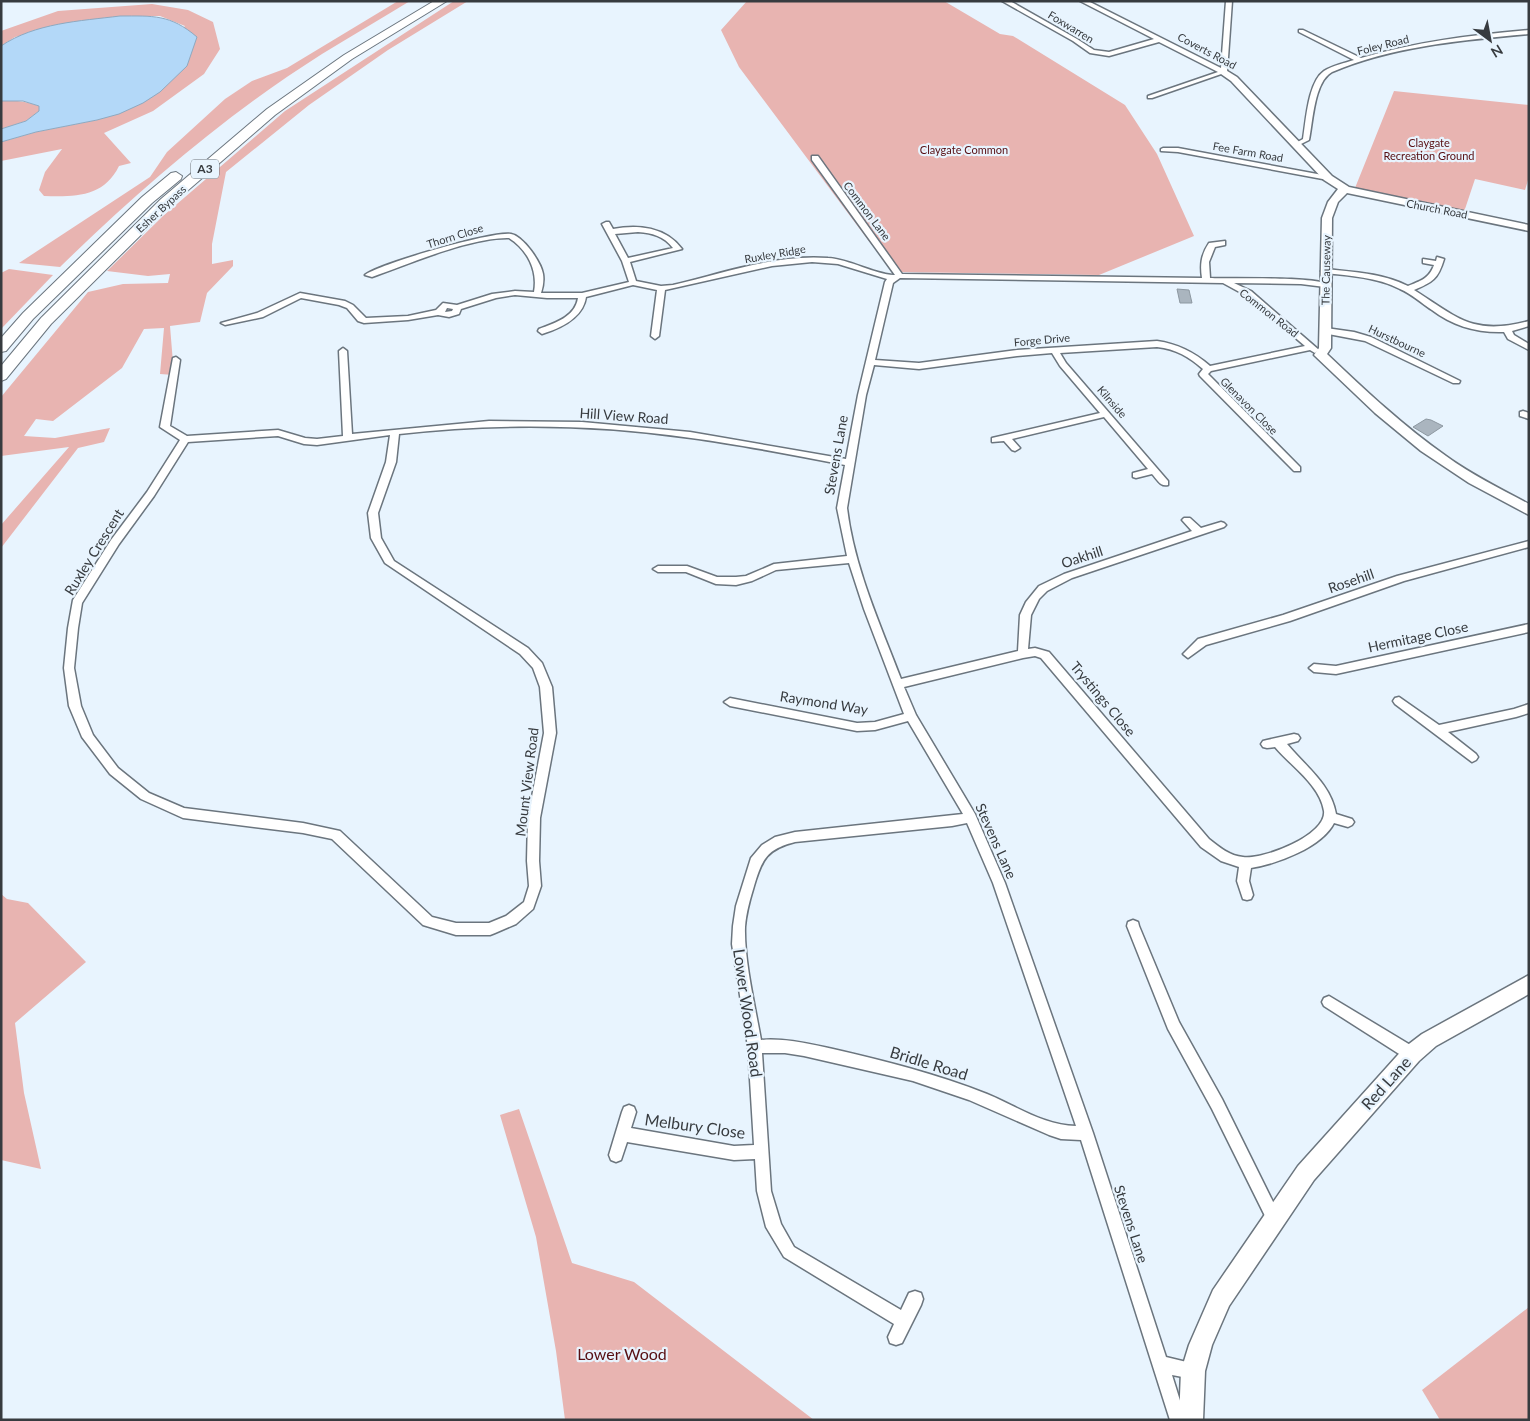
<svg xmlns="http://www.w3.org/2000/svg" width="1530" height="1421" viewBox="0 0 1530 1421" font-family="Lato,sans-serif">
  <rect width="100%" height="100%" fill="#e8f4fe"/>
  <!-- green -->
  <g fill="#e8b4b1">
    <path d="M398 1H410C381 19 351 36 322 54 227 114 141 188 60 267L19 263 150 177 167 152 225 99 252 81 287 68Z"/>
    <path d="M454 1H468L388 50 309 105 226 172 212 244V264L233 260V266L207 293 200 322 170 326 174 375 160 374 164 328 144 329 122 368 53 421 36 419 24 436 55 438 110 428 104 442 78 448 1 548V525L69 447 1 456V397L88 292 123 284 168 283 170 274 148 276 107 271 163 216 285 111Z"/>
    <path d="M747 1H944L1000 34 1013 36 1125 105 1157 154 1194 236 1099 275 894 272 868 240 739 67 721 30Z"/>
    <path d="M152 4 188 10 213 22 220 49 204 74 153 111 104 133 131 163 119 166C104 197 75 197 44 196L39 190 45 172 62 149 1 161V142L36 132 97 120 185 26 160 16H119L15 37 1 46V31L58 11Z"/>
    <path d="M1394 91 1529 105V177L1525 190 1475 179 1464 212 1355 188Z"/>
    <path d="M1 101C15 100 26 101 39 106V111L26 121 1 129Z"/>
    <path d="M9 269 53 275 1 329V273Z"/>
    <path d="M1 894 7 899 28 903 86 962 15 1023 24 1093 41 1169 1 1160Z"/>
    <path d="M519 1109 572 1263 634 1282 814 1420H565L556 1351 536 1237 500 1115Z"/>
    <path d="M1529 1307V1420H1440L1422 1390Z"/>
  </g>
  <!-- water -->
  <path fill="#b3d8f8" stroke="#8ea9c0" d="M120 16C153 16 170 14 197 37L187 66 160 92 143 103 119 114 97 120 36 132 1 142V129L26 121 39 111V106L23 101H1V46C35 23 80 21 120 16Z"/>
  <!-- building -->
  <g fill="#aab5bf" stroke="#8d98a1">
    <path d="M1177 289 1189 290 1192 303H1180Z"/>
    <path d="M1426 419 1431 420 1443 426 1428 436 1413 427Z"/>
  </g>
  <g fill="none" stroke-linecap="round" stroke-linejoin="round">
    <!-- street casing -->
    <g stroke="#6b757e" stroke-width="3">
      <g id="street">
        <path d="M1002 1H1010L1077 39 1094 50 1109 52 1154 39 1080 1H1088L1221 68 1226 1H1232L1227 72 1152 98H1148V96L1218 72 1159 42 1109 56 1090 53 1073 41Z"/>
        <path d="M1299 30H1303L1361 58C1415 42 1472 35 1529 30V34C1464 40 1393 46 1332 72 1314 82 1313 121 1309 140L1297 146 1294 144 1303 139C1306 121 1308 82 1324 71 1333 65 1345 63 1354 60L1299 32Z"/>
        <path d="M1163 148H1178L1328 176 1332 178 1328 180 1178 152 1161 151V149Z"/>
        <path d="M812 156H818L902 274 1202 278C1200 265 1201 255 1209 243L1225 241V245L1215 247 1209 262 1210 278C1231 279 1317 276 1329 285L1325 287 1301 284 1234 283 1251 291 1319 350 1315 353 1310 350 1211 371 1208 374 1300 467V471H1294L1200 376 1199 374 1203 369C1189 357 1176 349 1157 347L1060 353 1066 363 1168 481V485C1160 487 1157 479 1152 474L1136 478 1133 477V473L1148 469 1104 417 1012 439 1020 448 1015 451 1012 450 1004 441 992 442V438L1100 413 1060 366 1052 353 1017 356 919 369 874 365 866 395 847 508C854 567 880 624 901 679L1018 651 1020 615 1026 602 1039 586 1064 574 1192 531 1182 520 1184 518H1190L1201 528 1221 522 1224 523 1226 525 1224 527 1072 578 1047 591 1039 599 1031 615 1028 649 1035 648 1049 652 1209 839C1219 847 1230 856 1243 857 1263 860 1327 835 1324 811 1320 785 1291 766 1275 747L1267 748 1263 747 1261 744 1263 741 1267 740 1294 734 1298 735 1300 738 1298 741 1287 744C1305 766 1331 784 1336 814L1352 819 1354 822 1352 825 1348 827 1334 823C1322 847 1277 864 1251 868L1249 881 1253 895 1251 899 1247 900 1243 899 1237 881 1239 867 1221 861 1201 847 1041 658 1035 656 1023 658 904 687 916 715 975 814 1005 883 1093 1133 1166 1357 1199 1365 1201 1371 1199 1377 1193 1379 1172 1375 1186 1420H1170L1081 1140 1061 1139 1049 1135 969 1100 913 1081 804 1056 785 1053H762L771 1191 781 1224 794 1247 901 1310 909 1293 915 1291 921 1293 923 1299 921 1305 902 1343 896 1345 890 1343 888 1337 894 1324 784 1257 766 1227 757 1191 755 1159 734 1160 627 1142 621 1160 616 1162 611 1160 609 1155 622 1112 624 1107 629 1105 634 1107 636 1112 631 1128 734 1146 754 1145 748 1047 732 944 733 926 736 906 751 858 762 845 775 837 795 832 963 814 908 721 875 730 857 731 730 706 724 702 730 698 857 723 875 722 904 714 864 609 849 563 776 570 752 581 736 585 716 584 686 572H658L653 569 658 566H687L717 577H736L746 576 774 564 847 556 837 508 845 465C794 455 743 445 691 438 594 424 496 423 399 434L396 462 378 513 381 538 394 561 528 648 542 663 552 687 556 733 540 818 539 861 541 886 533 909 516 924 495 933 490 935H456L423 925 332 839 303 833 183 818 141 799 110 774 82 737 69 706 64 668 68 628 73 600 111 540 147 492 180 440 160 427 173 358 176 357 180 360 170 426 187 436 278 430 305 438 317 439 343 436 339 351 343 348 347 351 352 434 489 421 582 422 690 432 846 459 858 395 885 282 887 279 838 264 812 262 772 266 665 290 659 336 655 339 651 336 657 290 633 285 586 297C583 318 561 328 542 334L538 331 539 329C555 323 575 317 578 298H547L515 295 496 298 461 309 459 314 449 317 438 315 408 320 364 323 358 321 347 308 339 305 301 298 263 317 225 325 221 323 257 313 300 293 345 301 353 305 366 318 408 316 436 310 443 303 457 305 492 294 515 291 534 292C538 271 528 250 509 238 471 237 409 264 372 277L365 275C379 264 492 231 511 234 523 236 541 262 543 274 544 280 543 287 541 293H582L629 282 622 261 602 224 606 222H609L613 229C638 224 666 227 682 249L630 262 636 281 661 286 673 285C724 273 776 254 828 258 849 259 879 276 895 275L812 160ZM638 232C652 233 664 236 673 248L628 258 615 234ZM900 278 1223 283 1245 295 1305 346 1210 366C1194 352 1178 344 1157 341L1017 350 919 363 875 360 893 283ZM447 308 453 309 452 311 445 312ZM390 435 386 462 368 513 371 538 385 563 520 654 533 668 540 687 544 733 528 818 527 861 529 886 524 902 506 916 489 923H456L432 917 340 831 303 823 184 808 149 793 118 768 93 735 81 706 74 668 78 628 82 603 119 544 154 496 188 442 278 436 304 444 317 445ZM967 823 993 883 1076 1126C1045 1126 1016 1106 987 1094 937 1074 885 1061 833 1049 809 1044 785 1038 761 1040 755 1006 744 960 745 927 746 913 750 899 754 886 762 859 767 849 795 842L952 826Z"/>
        <path d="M1437 257 1444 259C1438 279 1433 282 1414 290 1458 318 1473 336 1529 321V326L1512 331 1514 335 1529 344V350L1508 339 1504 332C1477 333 1453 326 1432 310 1421 303 1412 294 1400 289 1377 277 1350 276 1325 273L1321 271 1325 269C1353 272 1382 273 1408 286 1420 281 1429 279 1434 265L1423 263V259L1436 261Z"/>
        <path d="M1326 328 1354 332 1371 337 1460 381 1459 383H1453L1365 341 1323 333V329Z"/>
        <path d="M1523 411 1529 413V419L1520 416V412Z"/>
        <path d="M1529 541V547L1404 581 1290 621 1206 645 1188 658 1183 654 1198 639 1283 615 1397 576Z"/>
        <path d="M1529 624V632L1336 674 1314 672 1309 668 1314 664 1336 666Z"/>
        <path d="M1399 697 1439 725 1514 709 1529 704V713L1516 717 1448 732 1476 754 1478 757 1476 760 1472 762 1395 704 1393 701 1395 698Z"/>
        <path d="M1133 920 1138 922 1139 926 1179 1022 1222 1099 1279 1214 1282 1219 1279 1224 1274 1227 1269 1224 1212 1109 1168 1029 1127 926 1128 922Z"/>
        <path d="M1329 996 1417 1049 1419 1054 1417 1059 1412 1060 1407 1059 1324 1006 1322 1002 1324 998Z"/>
      </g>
    </g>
    <!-- secondary casing -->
    <g stroke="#6b757e" stroke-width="3">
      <g id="secondary">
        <path d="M1224 69 1237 77 1332 176 1349 187 1529 225V231L1347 193 1338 202 1332 218 1331 348 1327 354C1365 390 1403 426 1446 456 1472 475 1501 489 1529 504V515L1469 483 1421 451 1375 413 1314 355 1319 348 1322 218 1328 202 1338 189 1324 180 1231 81 1221 74V70Z"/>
        <path d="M1529 975V994L1436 1046 1419 1061 1314 1180 1229 1306 1212 1345 1205 1371 1203 1420H1179L1181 1371 1189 1345 1213 1290 1298 1166 1405 1047 1422 1034Z"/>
      </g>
    </g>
    <!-- highway casing -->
    <g stroke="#6b757e" stroke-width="2">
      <g id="highway">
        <path d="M434 1H447L352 59 275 115 171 205 51 324 6 379 1 381V366L41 318 161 199 267 109 344 55Z"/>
        <path d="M176 172 182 176 181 179 152 203 33 319 6 351 1 352V338L23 313 142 197 171 173Z"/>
      </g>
    </g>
    <!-- street -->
    <use href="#street" fill="#fff" fill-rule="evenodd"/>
    <!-- secondary -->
    <use href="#secondary" fill="#fff" fill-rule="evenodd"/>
    <!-- highway -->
    <use href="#highway" fill="#fff" fill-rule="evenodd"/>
  </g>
  <g text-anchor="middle" stroke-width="4.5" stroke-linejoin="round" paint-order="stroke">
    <!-- far-street labels -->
    <g font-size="11" fill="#373b3f" stroke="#e8f4fe">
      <text transform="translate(1071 27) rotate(31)" y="4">Foxwarren</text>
      <text transform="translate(1383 45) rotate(-14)" y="4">Foley Road</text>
      <text transform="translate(1207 51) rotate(28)" y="4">Coverts Road</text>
      <text transform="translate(1248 152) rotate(10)" y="4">Fee Farm Road</text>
      <text transform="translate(161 209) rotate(-43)" y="4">Esher Bypass</text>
      <text transform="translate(1437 209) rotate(11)" y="4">Church Road</text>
      <text transform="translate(867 211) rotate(53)" y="4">Common Lane</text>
      <text transform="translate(455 236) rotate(-17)" y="4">Thorn Close</text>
      <text transform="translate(775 254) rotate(-10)" y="4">Ruxley Ridge</text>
      <text transform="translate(1326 270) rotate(-89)" y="4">The Causeway</text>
      <text transform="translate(1269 313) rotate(38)" y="4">Common Road</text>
      <text transform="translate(1042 340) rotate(-5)" y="4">Forge Drive</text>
      <text transform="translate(1397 341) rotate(25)" y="4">Hurstbourne</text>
      <text transform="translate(1112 402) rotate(49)" y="4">Kilnside</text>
      <text transform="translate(1249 406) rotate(45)" y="4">Glenavon Close</text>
    </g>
    <!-- far-park labels -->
    <g font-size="11" fill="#570e12" stroke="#e8f4fe">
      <text x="1429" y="147">Claygate<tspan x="1429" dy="13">Recreation Ground</tspan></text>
      <text x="964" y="154">Claygate Common</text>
    </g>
    <!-- shield labels -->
    <rect fill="#e8f4fe" stroke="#6c7278" stroke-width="1" x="191" y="159.5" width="28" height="19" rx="4"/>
    <g font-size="12" font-weight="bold" fill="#373b3f">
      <text x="205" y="173">A3</text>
    </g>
    <!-- street labels -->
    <g font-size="14" fill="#373b3f" stroke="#e8f4fe">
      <text transform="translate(624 416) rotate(4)" y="5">Hill View Road</text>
      <text transform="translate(836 455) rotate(-80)" y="5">Stevens Lane</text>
      <text transform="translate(94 552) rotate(-58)" y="5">Ruxley Crescent</text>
      <text transform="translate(1082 557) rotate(-18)" y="5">Oakhill</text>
      <text transform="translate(1351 581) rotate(-19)" y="5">Rosehill</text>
      <text transform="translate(1418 637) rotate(-12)" y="5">Hermitage Close</text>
      <text transform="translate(1103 699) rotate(50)" y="5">Trystings Close</text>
      <text transform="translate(824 703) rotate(9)" y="5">Raymond Way</text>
      <text transform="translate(527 782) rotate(-83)" y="5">Mount View Road</text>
      <text transform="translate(996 841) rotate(66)" y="5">Stevens Lane</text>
      <text transform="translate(1131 1224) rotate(72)" y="5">Stevens Lane</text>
    </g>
    <!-- near-street labels -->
    <g font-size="16" fill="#373b3f" stroke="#e8f4fe">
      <text transform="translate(748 1013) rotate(82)" y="6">Lower Wood Road</text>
      <text transform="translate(929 1063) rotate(17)" y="6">Bridle Road</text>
      <text transform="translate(1386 1083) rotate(-48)" y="6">Red Lane</text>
      <text transform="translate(695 1126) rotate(8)" y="6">Melbury Close</text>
    </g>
    <!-- near-park labels -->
    <g font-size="16" fill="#570e12" stroke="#e8f4fe">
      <text x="622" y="1360">Lower Wood</text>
    </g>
  </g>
  <!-- border -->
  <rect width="1530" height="1421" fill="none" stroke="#373b3f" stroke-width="5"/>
  <!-- north arrow -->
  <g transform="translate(1490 40) rotate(148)" stroke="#e8f4fe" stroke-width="4" paint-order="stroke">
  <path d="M0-4L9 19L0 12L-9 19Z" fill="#373b3f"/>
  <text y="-8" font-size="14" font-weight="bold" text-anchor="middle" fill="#373b3f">N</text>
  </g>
</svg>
